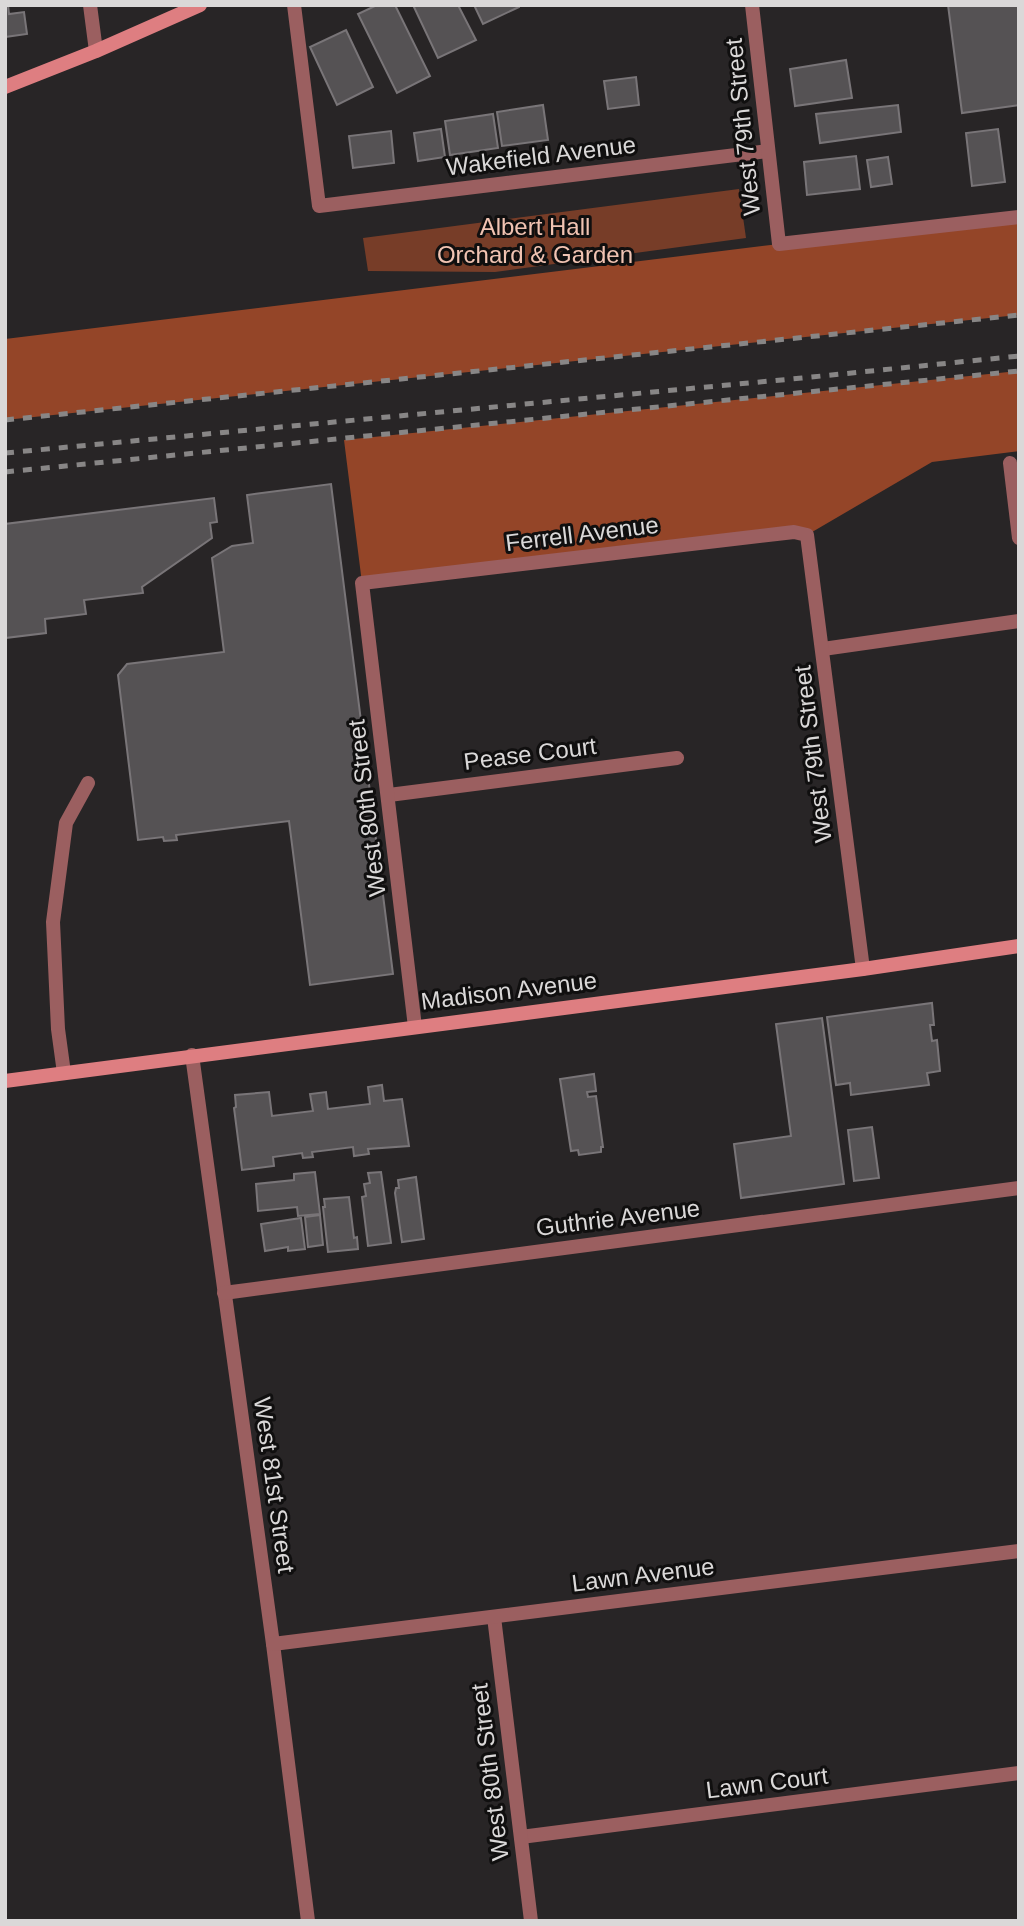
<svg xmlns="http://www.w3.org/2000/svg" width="1024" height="1926" viewBox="0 0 1024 1926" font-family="Arial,sans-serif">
  <rect width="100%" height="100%" fill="#282526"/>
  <!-- green -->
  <path fill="#773d28" d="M739 189 746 238 495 272 368 271 363 238Z"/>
  <!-- forest -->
  <g fill="#944528">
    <path d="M1019 217V315L5 420V339L779 244Z"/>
    <path d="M1019 371V451L932 462 807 535 362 583 344 440Z"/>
  </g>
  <!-- building -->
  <g fill="#555254" stroke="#797578" stroke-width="2">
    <path d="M5 5H8L9 14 24 12 27 34 5 37Z"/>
    <path d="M377 5H395L430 76 397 93 358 14Z"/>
    <path d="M413 5H458L476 40 438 58Z"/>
    <path d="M474 5H519V7L483 24Z"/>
    <path d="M948 5H1019V105L962 113Z"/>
    <path d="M346 30 373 87 337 105 310 47Z"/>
    <path d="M846 60 852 98 795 106 790 69Z"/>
    <path d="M636 77 639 105 608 109 604 81Z"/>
    <path d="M543 105 548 140 502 146 497 112Z"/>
    <path d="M898 105 901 132 820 143 816 114Z"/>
    <path d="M493 114 498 148 450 155 445 121Z"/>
    <path d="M441 129 445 157 418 161 414 133Z"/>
    <path d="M998 129 1005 182 972 186 966 133Z"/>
    <path d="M391 131 394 163 353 168 349 136Z"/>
    <path d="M856 156 860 189 807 195 804 162Z"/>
    <path d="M888 157 892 184 871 187 867 160Z"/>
    <path d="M331 484 393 974 310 985 289 821 176 835 177 840 164 841 163 837 138 840 118 675 127 664 224 652 212 558 232 546 253 543 247 495Z"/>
    <path d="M214 498 217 522 210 523 212 538 142 587 143 593 84 600 86 614 45 619 46 633 5 638V524Z"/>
    <path d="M932 1003 934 1025H930L932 1041 937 1040 940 1071 927 1073 929 1085 851 1095 850 1083 836 1085 827 1017Z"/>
    <path d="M822 1018 844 1184 741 1198 734 1144 791 1136 776 1024Z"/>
    <path d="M594 1074 596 1091 587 1092 588 1097 596 1096 603 1147H601V1152L579 1155 578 1150 571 1151 560 1079Z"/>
    <path d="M382 1085 384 1101 402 1099 409 1146 368 1149 369 1154 354 1156 353 1147 312 1152 313 1157 303 1158 302 1153 273 1157 274 1166 242 1170 234 1108 236 1107 235 1095 269 1092 272 1116 313 1111 310 1094 326 1092 328 1109 370 1104 368 1087Z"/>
    <path d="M872 1127 879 1178 854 1181 848 1130Z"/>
    <path d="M315 1172 320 1214 298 1216 297 1207 258 1211 256 1184 294 1180V1174Z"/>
    <path d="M381 1172 391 1243 368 1246 362 1197 366 1196 364 1184 370 1183 368 1173Z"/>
    <path d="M416 1177 424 1239 402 1242 395 1193 396 1188H399L398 1180Z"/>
    <path d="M349 1197 354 1238 357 1237 358 1249 328 1252 323 1207H325L324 1199Z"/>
    <path d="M320 1215 323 1245 308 1247 305 1217Z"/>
    <path d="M301 1218 305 1249 288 1251V1247L265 1251 261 1224Z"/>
  </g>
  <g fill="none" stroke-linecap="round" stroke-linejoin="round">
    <!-- lane -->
    <g stroke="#9b5f60" stroke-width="14">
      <path d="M294 5 319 206 768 151"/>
      <path d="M1010 463 1019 538"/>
      <path d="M823 649 1019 621"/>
      <path d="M389 795 677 758"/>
      <path d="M64 1073 58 1029 53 922 66 823 88 783"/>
      <path d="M521 1837 1019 1773"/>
    </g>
    <!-- street -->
    <g stroke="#9b5f60" stroke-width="14">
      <path d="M90 5 96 51"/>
      <path d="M752 5 779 244 1019 217"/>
      <path d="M415 1027 362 583 794 532 807 535 863 969"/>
      <path d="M192 1055 273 1644 308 1921"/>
      <path d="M224 1293 1019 1188"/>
      <path d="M494 1617 531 1921"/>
      <path d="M273 1644 1019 1551"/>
    </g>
    <!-- secondary -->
    <g stroke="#de7e81" stroke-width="14">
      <path d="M5 87 96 51 200 5"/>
      <path d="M5 1081 863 969 1019 946"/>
    </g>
    <!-- rail -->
    <g stroke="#888686" stroke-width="5" stroke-dasharray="9 9" stroke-linecap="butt">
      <path d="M5 420 1019 315"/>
      <path d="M5 453 802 378 1019 356"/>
      <path d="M5 472 1019 371"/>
    </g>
  </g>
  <g text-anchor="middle" stroke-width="6" stroke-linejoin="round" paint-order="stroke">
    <!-- street labels -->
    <g font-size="24" fill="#dad8d8" stroke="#100f0f">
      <text transform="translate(743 127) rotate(-96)" y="8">West 79th Street</text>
      <text transform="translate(541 156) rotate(-7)" y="8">Wakefield Avenue</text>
      <text transform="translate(582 534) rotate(-7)" y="8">Ferrell Avenue</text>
      <text transform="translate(530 754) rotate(-7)" y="8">Pease Court</text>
      <text transform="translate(813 754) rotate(-97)" y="8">West 79th Street</text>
      <text transform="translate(367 808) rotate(-97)" y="8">West 80th Street</text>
      <text transform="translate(509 991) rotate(-7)" y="8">Madison Avenue</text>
      <text transform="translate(618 1218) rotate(-7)" y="8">Guthrie Avenue</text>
      <text transform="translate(274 1485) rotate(82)" y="8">West 81st Street</text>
      <text transform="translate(643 1575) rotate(-7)" y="8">Lawn Avenue</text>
      <text transform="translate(490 1772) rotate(-97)" y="8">West 80th Street</text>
      <text transform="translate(767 1783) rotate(-7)" y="8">Lawn Court</text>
    </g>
    <!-- park labels -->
    <g font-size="24" fill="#f1c3b2" stroke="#100f0f">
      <text x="535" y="235">Albert Hall<tspan x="535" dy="28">Orchard &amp; Garden</tspan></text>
    </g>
  </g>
  <!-- border -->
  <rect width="1024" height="1926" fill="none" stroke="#dad8d8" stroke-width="14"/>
</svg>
